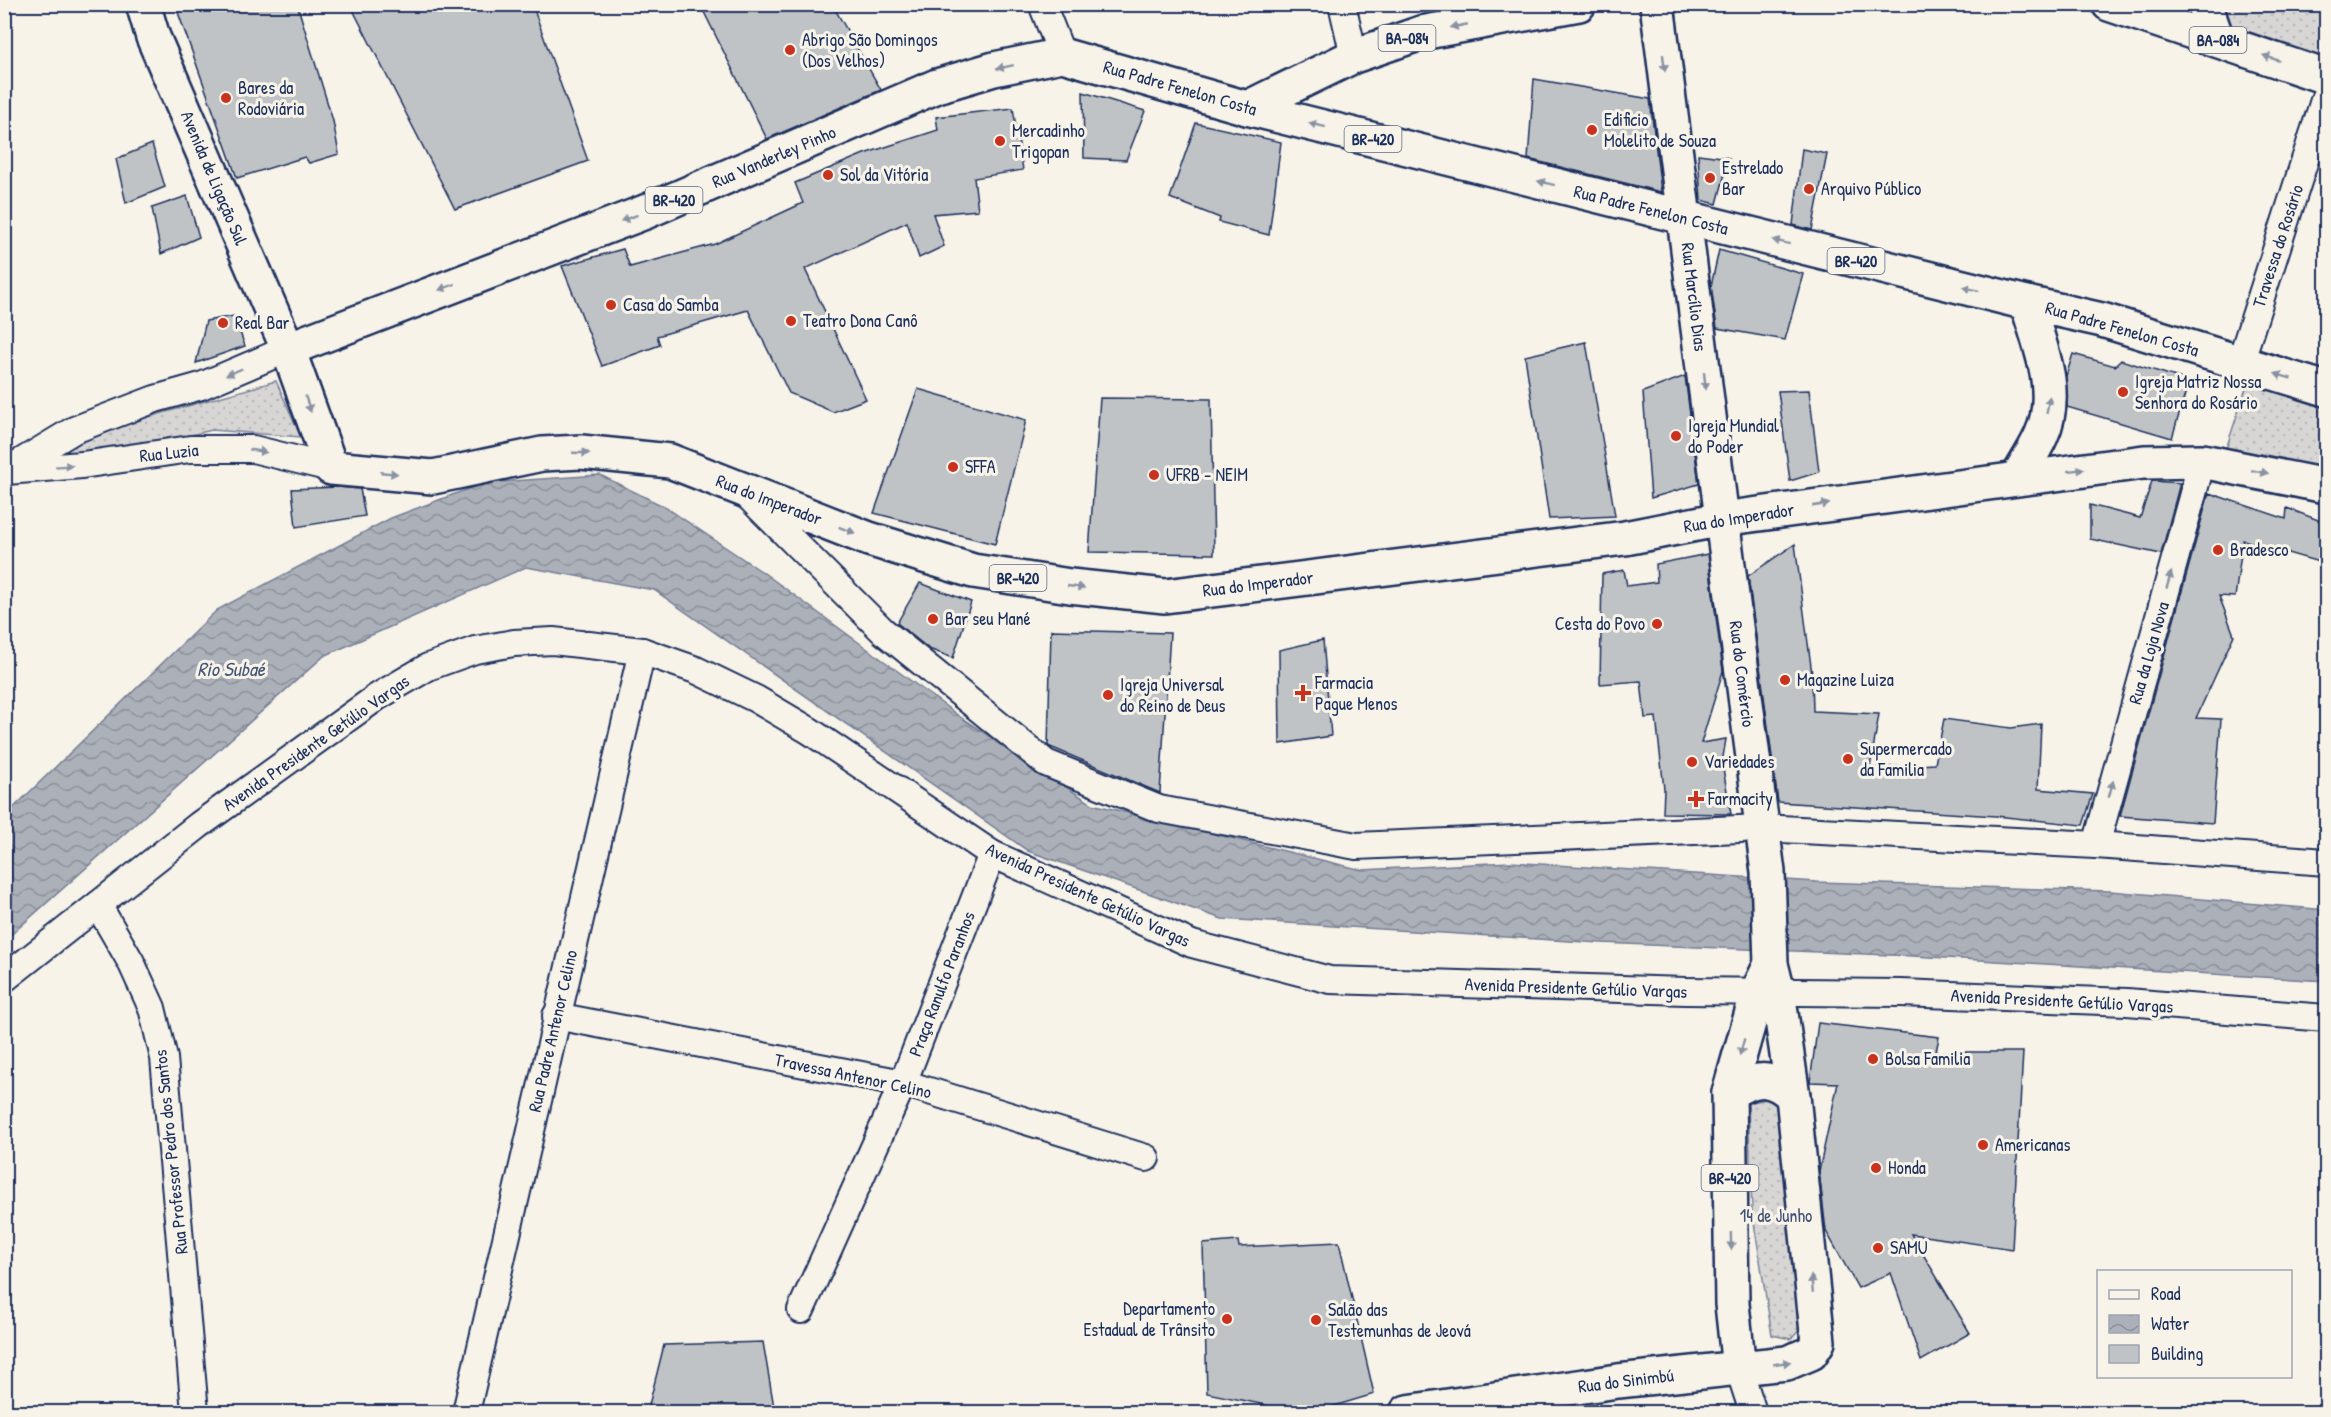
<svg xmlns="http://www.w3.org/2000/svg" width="2331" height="1417" viewBox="0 0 2331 1417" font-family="'Patrick Hand',sans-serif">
  <defs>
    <pattern id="grass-dots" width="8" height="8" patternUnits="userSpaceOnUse" patternTransform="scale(1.5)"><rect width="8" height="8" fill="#d7d6d4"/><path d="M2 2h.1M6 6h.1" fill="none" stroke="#b8b8b8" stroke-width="1.8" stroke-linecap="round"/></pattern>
    <pattern id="water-waves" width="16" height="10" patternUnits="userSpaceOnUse" patternTransform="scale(1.5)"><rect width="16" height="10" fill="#acb0b9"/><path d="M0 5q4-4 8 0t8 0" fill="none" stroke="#8b909a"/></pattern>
  </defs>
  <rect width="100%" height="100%" fill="#f7f3e8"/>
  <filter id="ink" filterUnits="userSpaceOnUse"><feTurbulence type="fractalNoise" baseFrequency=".0167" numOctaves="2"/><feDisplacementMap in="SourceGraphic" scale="12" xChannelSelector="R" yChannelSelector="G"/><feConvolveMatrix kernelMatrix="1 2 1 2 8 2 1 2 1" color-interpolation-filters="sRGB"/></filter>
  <g filter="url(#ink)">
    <!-- grass -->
    <g fill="url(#grass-dots)" stroke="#798299" stroke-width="1.5">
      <path d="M2217 4 2326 5V60L2223 24Z"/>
      <path d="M2249 379 2326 401V470L2226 449Z"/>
      <path d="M276 381 301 437 212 430 86 459 49 463 60 442Z"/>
      <path d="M1784 1095 1810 1319 1791 1339 1772 1335 1752 1210 1748 1103Z"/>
    </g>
    <!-- water -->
    <path fill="url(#water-waves)" stroke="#727c95" stroke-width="1.5" d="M600 475 665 507 764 573 963 719 1092 804 1362 870 1510 862 1817 882 2110 891 2326 910V981L1913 956 1601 943 1222 919 1028 851 654 590 526 567 324 656 5 940V816L217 610 391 518 484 483Z"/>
    <!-- building -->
    <g fill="#c0c3c5" stroke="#1b2f5e" stroke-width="1.5">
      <path d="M175 4H297L333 121 339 154 309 163 305 157 237 178Z"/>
      <path d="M350 4H532L588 161 455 209Z"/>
      <path d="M700 4H832L881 90 767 139Z"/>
      <path d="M1534 79 1650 99 1661 192 1528 159Z"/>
      <path d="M1083 92 1145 111 1126 160 1084 158Z"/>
      <path d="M1013 108 1023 170 974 178 978 210 933 214 944 246 919 258 907 222 805 269 866 399 833 412 789 393 748 310 657 336 660 345 602 366 562 266 623 249 630 267 715 244 803 203 795 183 864 154 938 130 936 117Z"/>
      <path d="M1196 123 1281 142 1269 235 1219 222 1220 218 1170 198Z"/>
      <path d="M152 144 165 187 126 203 116 159Z"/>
      <path d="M1802 149 1827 154 1812 230 1793 225Z"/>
      <path d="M1698 154 1729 158 1717 204 1701 200Z"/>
      <path d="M187 196 199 237 161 254 152 208Z"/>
      <path d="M1719 250 1803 274 1785 340 1717 328 1711 286Z"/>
      <path d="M234 316 245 346 196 363 206 321Z"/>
      <path d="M1586 342 1615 516 1549 519 1525 356Z"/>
      <path d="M2073 354 2115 366 2121 360 2189 381 2172 438 2067 407 2066 376Z"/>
      <path d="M1685 376 1699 484 1651 498 1643 392Z"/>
      <path d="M918 389 1026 420 995 544 874 513Z"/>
      <path d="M1809 390 1819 472 1790 481 1778 391Z"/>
      <path d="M1100 398 1211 399 1214 554 1089 552Z"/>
      <path d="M2152 481 2180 483 2161 554 2090 539V505L2140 518Z"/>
      <path d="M338 487 360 489 365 516 296 527 292 489Z"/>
      <path d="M2209 493 2286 519 2287 508 2326 523V564L2243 540 2235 597 2219 596 2234 635 2196 718 2221 719 2213 823 2120 816Z"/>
      <path d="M1795 544 1812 674 1813 711 1879 714 1870 768 1935 764 1944 719 2011 728 2041 724 2038 789 2093 794 2083 825 1996 816 1778 802 1748 576Z"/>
      <path d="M1708 554 1723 671 1701 743 1726 739 1722 763 1731 814 1663 813 1664 789 1656 717 1645 718 1641 681 1600 684 1602 574 1624 570 1627 586 1657 582 1656 564Z"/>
      <path d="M920 583 971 602 953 658 929 649 897 623Z"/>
      <path d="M1051 630 1170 633 1160 793 1048 746Z"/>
      <path d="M1323 640 1331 736 1280 744 1279 650Z"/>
      <path d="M1818 1023 1939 1037 1936 1052H2023L2012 1249 1911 1234 1970 1333 1921 1361 1891 1273 1858 1288 1826 1231 1819 1171 1838 1083 1810 1082Z"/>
      <path d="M1238 1241 1239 1247 1339 1242 1374 1394 1311 1413H1290V1410L1207 1393 1203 1244Z"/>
      <path d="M763 1342 775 1413H647L664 1345Z"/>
    </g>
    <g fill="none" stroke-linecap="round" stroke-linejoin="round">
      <!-- street casing -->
      <g stroke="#1b2f5e" stroke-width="30">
        <g id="street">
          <path d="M1042 4 1062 55"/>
          <path d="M1342 4 1354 56"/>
          <path d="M2240 363 2326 94"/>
          <path d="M11 468 74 430 155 399 201 386 288 349"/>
          <path d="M6 471 82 465 190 449H253L331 468"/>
          <path d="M744 492 883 631 1046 763 1159 809 1356 846 1762 828 2096 845 2326 862"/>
          <path d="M2096 845 2202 461"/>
          <path d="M98 905 131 962 152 1008 164 1058 195 1412"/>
          <path d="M4 979 199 825 377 697 428 667 475 650 514 643 553 641 642 651 696 670 756 699 810 731 992 854 1192 944 1330 980 1685 991 1901 993 2127 1002 2326 1018"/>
          <path d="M556 1016 903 1083 1146 1158"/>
          <path d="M801 1310 903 1083 992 854"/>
          <path d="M1739 1369 1753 1412"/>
          <path d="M466 1412 642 651"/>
        </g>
      </g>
      <!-- secondary casing -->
      <g stroke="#1b2f5e" stroke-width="38">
        <g id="secondary">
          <path d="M1657 4 1722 519"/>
          <path d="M2027 303 2102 320 2326 389"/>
        </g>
      </g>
      <!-- primary casing -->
      <g stroke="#1b2f5e" stroke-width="38">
        <g id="primary">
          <path d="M143 4 153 37 288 349 331 468 433 477 542 454 581 452 670 461 869 539 973 571 1070 586 1165 596 1625 538 1722 519 2144 462 2202 461 2326 486"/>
          <path d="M2109 4 2326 77"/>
          <path d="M2205 4 2217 39"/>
          <path d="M1247 108 1354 56 1421 33 1579 4"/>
          <path d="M288 349 645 212 937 86 994 69 1062 55 1247 108 2027 303C2040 346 2061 393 2041 436 2035 450 2025 464 2018 477"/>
          <path d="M1729 1093C1754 1078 1770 1074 1793 1096"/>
          <path d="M1739 1369 1732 1304 1729 1093 1758 991 1771 964"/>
          <path d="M1407 1412 1618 1381 1787 1363 1811 1353 1818 1342 1793 1096 1778 992 1771 964 1768 872 1722 519"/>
        </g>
      </g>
      <!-- street -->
      <use href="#street" stroke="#f7f3e8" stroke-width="26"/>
      <!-- secondary -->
      <use href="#secondary" stroke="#f7f3e8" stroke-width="33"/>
      <!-- primary -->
      <use href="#primary" stroke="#f7f3e8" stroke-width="33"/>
    </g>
    <!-- one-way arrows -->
    <defs><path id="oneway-solid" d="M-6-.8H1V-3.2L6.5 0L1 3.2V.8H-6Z" transform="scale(1.5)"/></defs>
    <g fill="#8991a3">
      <use href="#oneway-solid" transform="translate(1459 26) rotate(169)"/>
      <use href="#oneway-solid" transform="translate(2271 58) rotate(-161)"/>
      <use href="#oneway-solid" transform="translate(1664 63) rotate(83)"/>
      <use href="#oneway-solid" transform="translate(1005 67) rotate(168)"/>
      <use href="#oneway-solid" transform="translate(1317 125) rotate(-166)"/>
      <use href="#oneway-solid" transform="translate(1546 183) rotate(-166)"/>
      <use href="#oneway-solid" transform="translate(629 218) rotate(160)"/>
      <use href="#oneway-solid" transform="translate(1781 242) rotate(-166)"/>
      <use href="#oneway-solid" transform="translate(447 287) rotate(159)"/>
      <use href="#oneway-solid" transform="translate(1971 289) rotate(-166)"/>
      <use href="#oneway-solid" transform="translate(234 372) rotate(157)"/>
      <use href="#oneway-solid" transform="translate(2283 376) rotate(-163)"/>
      <use href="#oneway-solid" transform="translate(1705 381) rotate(83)"/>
      <use href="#oneway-solid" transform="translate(308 404) rotate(70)"/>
      <use href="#oneway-solid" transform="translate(2048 405) rotate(-81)"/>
      <use href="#oneway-solid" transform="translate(258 451) rotate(10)"/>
      <use href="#oneway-solid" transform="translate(581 453) rotate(2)"/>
      <use href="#oneway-solid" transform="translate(64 466) rotate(-4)"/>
      <use href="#oneway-solid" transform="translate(2076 470) rotate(-7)"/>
      <use href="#oneway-solid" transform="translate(2260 472) rotate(11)"/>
      <use href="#oneway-solid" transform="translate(389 473) rotate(5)"/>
      <use href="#oneway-solid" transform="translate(1821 505) rotate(-8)"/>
      <use href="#oneway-solid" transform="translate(847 530) rotate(21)"/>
      <use href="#oneway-solid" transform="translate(2169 580) rotate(-74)"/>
      <use href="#oneway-solid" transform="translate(1076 587) rotate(6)"/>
      <use href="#oneway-solid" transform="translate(2111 789) rotate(-75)"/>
      <use href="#oneway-solid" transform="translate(1742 1047) rotate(106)"/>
      <use href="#oneway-solid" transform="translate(1731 1241) rotate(89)"/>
      <use href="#oneway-solid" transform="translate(1812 1284) rotate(-96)"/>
      <use href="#oneway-solid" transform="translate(1782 1363) rotate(-9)"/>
    </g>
  </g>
  <!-- markers -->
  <g fill="#c8321e" stroke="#f7f3e8" stroke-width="2">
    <circle cx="790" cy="50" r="6"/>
    <circle cx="226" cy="98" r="6"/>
    <circle cx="1592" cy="130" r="6"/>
    <circle cx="1000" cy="141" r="6"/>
    <circle cx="828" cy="175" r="6"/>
    <circle cx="1710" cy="178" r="6"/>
    <circle cx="1809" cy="189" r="6"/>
    <circle cx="611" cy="305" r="6"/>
    <circle cx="791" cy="321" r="6"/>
    <circle cx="223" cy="323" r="6"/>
    <circle cx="2123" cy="392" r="6"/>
    <circle cx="1676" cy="436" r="6"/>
    <circle cx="953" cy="467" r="6"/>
    <circle cx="1154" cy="475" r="6"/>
    <circle cx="2218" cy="550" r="6"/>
    <circle cx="933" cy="619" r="6"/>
    <circle cx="1657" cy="624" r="6"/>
    <circle cx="1785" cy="680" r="6"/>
    <path d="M1300 684h6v6h6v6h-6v6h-6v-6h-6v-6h6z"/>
    <circle cx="1108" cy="695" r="6"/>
    <circle cx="1848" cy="759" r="6"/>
    <circle cx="1692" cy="762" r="6"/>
    <path d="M1693 790h6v6h6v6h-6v6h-6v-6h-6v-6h6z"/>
    <circle cx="1873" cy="1059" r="6"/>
    <circle cx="1983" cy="1145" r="6"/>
    <circle cx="1876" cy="1168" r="6"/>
    <circle cx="1878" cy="1248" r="6"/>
    <circle cx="1227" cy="1319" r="6"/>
    <circle cx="1316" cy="1320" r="6"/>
  </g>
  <g text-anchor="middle" stroke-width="6" stroke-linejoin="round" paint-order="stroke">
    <!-- shield labels -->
    <g fill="#f7f3e8" stroke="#5d6a87" stroke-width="1.5">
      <rect x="1378.5" y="25" width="57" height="26" rx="4.5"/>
      <rect x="2189.5" y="27" width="57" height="26" rx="4.5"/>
      <rect x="1344.5" y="126" width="57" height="26" rx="4.5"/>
      <rect x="645.5" y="187" width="57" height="26" rx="4.5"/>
      <rect x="1827.5" y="248" width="57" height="26" rx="4.5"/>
      <rect x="989.5" y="565" width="57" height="26" rx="4.5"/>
      <rect x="1701.5" y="1165" width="57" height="26" rx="4.5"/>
    </g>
    <g font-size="16" font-weight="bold" fill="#1b2f5e">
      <text x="1407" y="44">BA-084</text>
      <text x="2218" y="46">BA-084</text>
      <text x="1373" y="145">BR-420</text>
      <text x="674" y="206">BR-420</text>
      <text x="1856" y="267">BR-420</text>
      <text x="1018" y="584">BR-420</text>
      <text x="1730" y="1184">BR-420</text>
    </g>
    <!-- poi labels -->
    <g font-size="18" fill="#1b2f5e" stroke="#f7f3e8" text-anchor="start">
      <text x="802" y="46">Abrigo São Domingos<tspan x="802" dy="21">(Dos Velhos)</tspan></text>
      <text x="238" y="94">Bares da<tspan x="238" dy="21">Rodoviária</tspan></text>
      <text x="1604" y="126">Edificio<tspan x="1604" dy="21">Molelito de Souza</tspan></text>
      <text x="1012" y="137">Mercadinho<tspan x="1012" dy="21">Trigopan</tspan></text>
      <text x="1722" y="174">Estrelado<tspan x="1722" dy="21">Bar</tspan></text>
      <text x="840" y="181">Sol da Vitória</text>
      <text x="1821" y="195">Arquivo Público</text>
      <text x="623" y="311">Casa do Samba</text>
      <text x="803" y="327">Teatro Dona Canô</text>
      <text x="235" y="329">Real Bar</text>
      <text x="2135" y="388">Igreja Matriz Nossa<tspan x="2135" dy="21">Senhora do Rosário</tspan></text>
      <text x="1688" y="432">Igreja Mundial<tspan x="1688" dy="21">do Poder</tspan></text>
      <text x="965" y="473">SFFA</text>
      <text x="1166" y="481">UFRB - NEIM</text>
      <text x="2230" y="556">Bradesco</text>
      <text x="945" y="625">Bar seu Mané</text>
      <text x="1645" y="630" text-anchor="end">Cesta do Povo</text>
      <text x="1797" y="686">Magazine Luiza</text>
      <text x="1315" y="689">Farmacia<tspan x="1315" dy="21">Pague Menos</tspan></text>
      <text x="1120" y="691">Igreja Universal<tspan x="1120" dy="21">do Reino de Deus</tspan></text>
      <text x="1860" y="755">Supermercado<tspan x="1860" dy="21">da Familia</tspan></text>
      <text x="1704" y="768">Variedades</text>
      <text x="1708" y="805">Farmacity</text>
      <text x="1885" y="1065">Bolsa Familia</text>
      <text x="1995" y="1151">Americanas</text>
      <text x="1888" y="1174">Honda</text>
      <text x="1890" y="1254">SAMU</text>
      <text x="1215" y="1315" text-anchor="end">Departamento<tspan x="1215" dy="21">Estadual de Trânsito</tspan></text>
      <text x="1328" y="1316">Salão das<tspan x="1328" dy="21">Testemunhas de Jeová</tspan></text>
    </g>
    <!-- street labels -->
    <g font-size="18" fill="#1b2f5e" stroke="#f7f3e8">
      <text transform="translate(1180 88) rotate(16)" y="6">Rua Padre Fenelon Costa</text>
      <text transform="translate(774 157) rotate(-23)" y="6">Rua Vanderley Pinho</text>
      <text transform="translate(214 178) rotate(67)" y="6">Avenida de Ligação Sul</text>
      <text transform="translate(1651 210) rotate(14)" y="6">Rua Padre Fenelon Costa</text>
      <text transform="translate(2278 246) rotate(-72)" y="6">Travessa do Rosário</text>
      <text transform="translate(1694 297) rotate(83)" y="6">Rua Marcílio Dias</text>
      <text transform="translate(2122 329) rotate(16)" y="6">Rua Padre Fenelon Costa</text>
      <text transform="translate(169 453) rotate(-6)" y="6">Rua Luzia</text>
      <text transform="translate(769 500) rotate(21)" y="6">Rua do Imperador</text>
      <text transform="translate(1739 518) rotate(-9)" y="6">Rua do Imperador</text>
      <text transform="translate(1258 584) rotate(-7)" y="6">Rua do Imperador</text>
      <text transform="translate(2149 653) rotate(-74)" y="6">Rua da Loja Nova</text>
      <text transform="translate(1742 674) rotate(83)" y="6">Rua do Comércio</text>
      <text transform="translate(316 743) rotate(-35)" y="6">Avenida Presidente Getúlio Vargas</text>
      <text transform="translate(1088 895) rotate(25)" y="6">Avenida Presidente Getúlio Vargas</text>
      <text transform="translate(942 984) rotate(-69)" y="6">Praça Ranulfo Paranhos</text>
      <text transform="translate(1576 988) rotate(2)" y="6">Avenida Presidente Getúlio Vargas</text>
      <text transform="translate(2062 1001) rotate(3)" y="6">Avenida Presidente Getúlio Vargas</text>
      <text transform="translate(553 1031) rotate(-77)" y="6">Rua Padre Antenor Celino</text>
      <text transform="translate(853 1076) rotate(12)" y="6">Travessa Antenor Celino</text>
      <text transform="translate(171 1152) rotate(-96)" y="6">Rua Professor Pedro dos Santos</text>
      <text transform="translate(1626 1381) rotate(-7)" y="6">Rua do Sinimbú</text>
    </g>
    <!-- park labels -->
    <g font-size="18" fill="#415076" stroke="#f7f3e8">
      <text x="1776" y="1222">14 de Junho</text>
    </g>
    <!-- water labels -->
    <g font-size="20" font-style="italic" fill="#465679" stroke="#f7f3e8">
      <text x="231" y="676">Rio Subaé</text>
    </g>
  </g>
  <!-- margin -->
  <rect width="2331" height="1417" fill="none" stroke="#f7f3e8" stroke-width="24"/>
  <rect x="12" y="12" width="2307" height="1393" fill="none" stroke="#1b2f5e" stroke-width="2" filter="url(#ink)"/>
  <!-- legend -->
  <rect x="2097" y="1270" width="195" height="108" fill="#f7f3e8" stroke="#9fa5b1" stroke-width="1.5"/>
  <rect x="2109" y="1290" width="30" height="9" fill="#f7f3e8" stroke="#9fa5b1" stroke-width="1.5"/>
  <text x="2151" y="1300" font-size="18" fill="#1b2f5e">Road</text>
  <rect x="2109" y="1315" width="30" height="18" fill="url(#water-waves)" stroke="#9fa5b1" stroke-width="1.5"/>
  <text x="2151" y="1330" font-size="18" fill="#1b2f5e">Water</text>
  <rect x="2109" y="1345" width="30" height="18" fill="#c0c3c5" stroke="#9fa5b1" stroke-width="1.5"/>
  <text x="2151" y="1360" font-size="18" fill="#1b2f5e">Building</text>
</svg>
